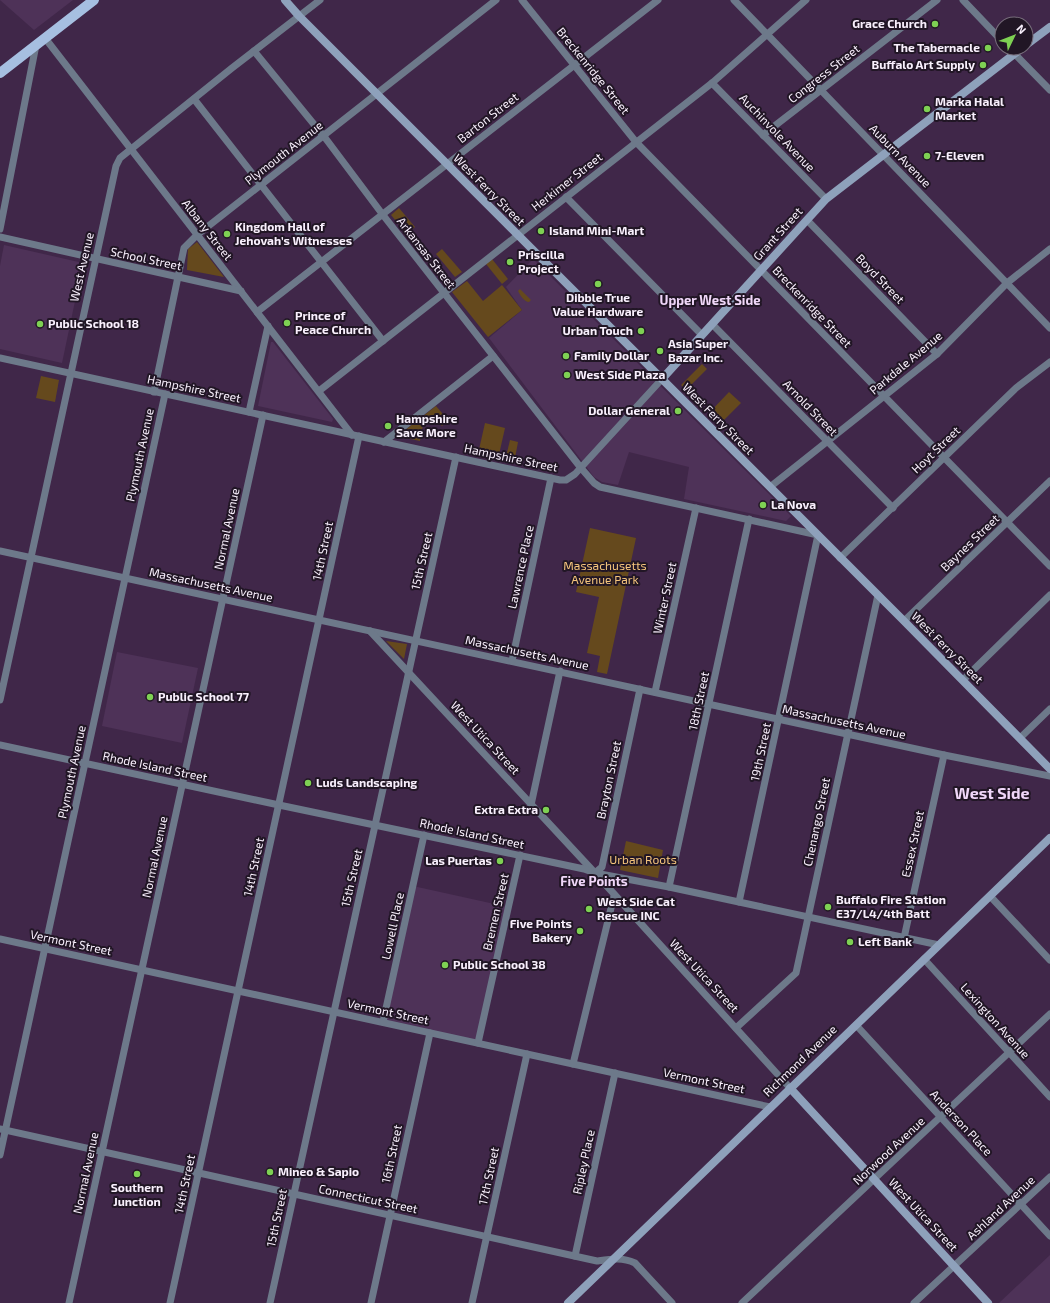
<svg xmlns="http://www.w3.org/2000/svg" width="1050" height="1303" viewBox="0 0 1050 1303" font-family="'Exo 2',sans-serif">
  <rect width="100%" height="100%" fill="#402749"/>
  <!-- built -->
  <g fill="#4e3258">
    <path d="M0 0H73L34 30Z"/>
    <path d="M4 245 83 263 62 363 0 349V266Z"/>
    <path d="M533 259 791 516 786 521 684 499 689 467 629 452 618 485 602 482 594 477 489 338 522 310 506 287Z"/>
    <path d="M271 342H273L333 419 332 422 258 406Z"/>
    <path d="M117 652 198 668 182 743 102 726Z"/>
    <path d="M413 886 508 907 478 1043 383 1022Z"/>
    <path d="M1050 1255V1303H999Z"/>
  </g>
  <!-- green -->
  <g fill="#65491d">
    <path d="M399 208 415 227 407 234 391 215Z"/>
    <path d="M197 242 224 277 187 270 188 249Z"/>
    <path d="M442 249 462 272 455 277 436 254Z"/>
    <path d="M492 259 508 279 502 284 486 264Z"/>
    <path d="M467 281 483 301 502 285 522 310 488 337 452 292Z"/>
    <path d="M520 289 531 300 529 302C524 302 520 295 518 291Z"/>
    <path d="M702 364 707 369 686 390 681 385Z"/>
    <path d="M41 376 59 380 55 402 36 398Z"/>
    <path d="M729 392 741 403 720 424 709 413Z"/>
    <path d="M436 406 448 420 442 426 435 419 431 422 424 419 420 441 401 437 400 434Z"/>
    <path d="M485 423 505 428 498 459 478 454Z"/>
    <path d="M510 440 518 442 514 463 505 461Z"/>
    <path d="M590 528 636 538 607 674 597 672 600 656 587 653 599 597 576 592Z"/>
    <path d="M386 641 407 644 404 659Z"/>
    <path d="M626 841 663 850 658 878 620 870Z"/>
  </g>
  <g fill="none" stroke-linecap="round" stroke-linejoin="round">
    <!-- street -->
    <g stroke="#6d798a" stroke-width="7">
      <path d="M522 0 636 142 1050 566"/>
      <path d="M734 0 1050 328"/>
      <path d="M963 0 1002 41"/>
      <path d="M45 38 352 435"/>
      <path d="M1009 48 1050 90"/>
      <path d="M254 51 326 139 383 215 581 468 594 483 600 487 818 535 739 902"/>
      <path d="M712 83 826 199"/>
      <path d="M194 99 383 341"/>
      <path d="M763 135 937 0"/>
      <path d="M566 197 702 335"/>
      <path d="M807 220 937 354"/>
      <path d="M0 229 36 45"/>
      <path d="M0 237 241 291"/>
      <path d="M257 312 658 0"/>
      <path d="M712 324 893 508"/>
      <path d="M0 358 560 480H566L575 474 662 379"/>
      <path d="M319 391 712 83 806 0"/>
      <path d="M154 392 184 248 197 235 496 0"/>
      <path d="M249 412 268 326"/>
      <path d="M384 442 493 356"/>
      <path d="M770 487 937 354 1007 283 1050 249"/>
      <path d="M0 551 944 755 1050 776"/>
      <path d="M840 558 1016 388 1050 362"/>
      <path d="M904 621 1050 481"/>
      <path d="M370 631 595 873 790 1088"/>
      <path d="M512 661 551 478"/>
      <path d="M963 680 1050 595"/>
      <path d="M655 692 696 508"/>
      <path d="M0 700C40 522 76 344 116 166L120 158 232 68 320 0"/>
      <path d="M1020 738 1050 709"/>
      <path d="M0 745 279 805 551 862 584 869 595 873 669 887 939 945"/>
      <path d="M531 805 560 671"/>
      <path d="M595 873 602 867 640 689"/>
      <path d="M669 887 749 519"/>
      <path d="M990 896 1050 960"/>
      <path d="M904 938 944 755"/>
      <path d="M0 939 770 1107"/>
      <path d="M924 959 1050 1097"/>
      <path d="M383 1022 424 835"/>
      <path d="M856 1025 1050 1236"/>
      <path d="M736 1028 796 973 878 595"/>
      <path d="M478 1043 520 855"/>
      <path d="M573 1064 614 896"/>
      <path d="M0 1129 597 1261C611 1259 622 1257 635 1263L672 1303"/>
      <path d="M0 1155 165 394"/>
      <path d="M575 1256 615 1073"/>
      <path d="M69 1303 263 415"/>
      <path d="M170 1303 359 436"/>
      <path d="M270 1303 456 457"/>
      <path d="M371 1303 430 1033"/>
      <path d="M472 1303 527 1054"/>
      <path d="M742 1303 1050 1014"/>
      <path d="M914 1303 1050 1177"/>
    </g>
    <!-- secondary -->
    <g stroke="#8ea1bb" stroke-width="8">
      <path d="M285 0 299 16 904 621 1050 769"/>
      <path d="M1026 45 1050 27"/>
      <path d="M662 379 826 199 1022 48"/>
      <path d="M790 1088 988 1303"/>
      <path d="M568 1303 1050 838"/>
    </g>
    <!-- primary -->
    <path stroke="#a6bfe1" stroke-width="10" d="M0 73 94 0"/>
  </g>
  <!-- markers -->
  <g fill="#7ed153" stroke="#211625" stroke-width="1.5">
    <circle cx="935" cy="24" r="4"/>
    <circle cx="988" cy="48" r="4"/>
    <circle cx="983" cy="65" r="4"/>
    <circle cx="927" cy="109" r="4"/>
    <circle cx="927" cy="156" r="4"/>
    <circle cx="541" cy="231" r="4"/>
    <circle cx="227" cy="234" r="4"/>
    <circle cx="510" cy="262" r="4"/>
    <circle cx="598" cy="284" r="4"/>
    <circle cx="287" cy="323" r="4"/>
    <circle cx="40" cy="324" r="4"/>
    <circle cx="641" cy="331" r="4"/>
    <circle cx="660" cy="351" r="4"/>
    <circle cx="566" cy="356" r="4"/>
    <circle cx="567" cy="375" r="4"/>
    <circle cx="678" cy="411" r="4"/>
    <circle cx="388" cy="426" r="4"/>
    <circle cx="763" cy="505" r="4"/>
    <circle cx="150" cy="697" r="4"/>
    <circle cx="308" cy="783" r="4"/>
    <circle cx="546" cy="810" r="4"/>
    <circle cx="500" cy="861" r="4"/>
    <circle cx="828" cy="907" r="4"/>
    <circle cx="589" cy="909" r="4"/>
    <circle cx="580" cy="931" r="4"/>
    <circle cx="850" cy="942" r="4"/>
    <circle cx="445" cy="965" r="4"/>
    <circle cx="270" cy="1172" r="4"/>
    <circle cx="137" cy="1174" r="4"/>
  </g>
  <g text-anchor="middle" stroke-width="4" stroke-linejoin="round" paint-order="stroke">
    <!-- poi labels -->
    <g font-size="12" font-weight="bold" fill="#f9f0fd" stroke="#211625" text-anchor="start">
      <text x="927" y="28" text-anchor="end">Grace Church</text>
      <text x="980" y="52" text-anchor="end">The Tabernacle</text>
      <text x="975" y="69" text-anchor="end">Buffalo Art Supply</text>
      <text x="935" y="106">Marka Halal<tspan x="935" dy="14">Market</tspan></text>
      <text x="935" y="160">7-Eleven</text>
      <text x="235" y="231">Kingdom Hall of<tspan x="235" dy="14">Jehovah’s Witnesses</tspan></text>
      <text x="549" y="235">Island Mini-Mart</text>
      <text x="518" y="259">Priscilla<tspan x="518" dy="14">Project</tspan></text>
      <text x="598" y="302" text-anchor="middle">Dibble True<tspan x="598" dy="14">Value Hardware</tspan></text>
      <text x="295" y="320">Prince of<tspan x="295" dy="14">Peace Church</tspan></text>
      <text x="48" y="328">Public School 18</text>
      <text x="633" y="335" text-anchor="end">Urban Touch</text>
      <text x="668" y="348">Asia Super<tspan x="668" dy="14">Bazar Inc.</tspan></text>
      <text x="574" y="360">Family Dollar</text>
      <text x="575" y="379">West Side Plaza</text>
      <text x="670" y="415" text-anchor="end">Dollar General</text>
      <text x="396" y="423">Hampshire<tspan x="396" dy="14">Save More</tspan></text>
      <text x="771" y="509">La Nova</text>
      <text x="158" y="701">Public School 77</text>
      <text x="316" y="787">Luds Landscaping</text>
      <text x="538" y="814" text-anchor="end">Extra Extra</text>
      <text x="492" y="865" text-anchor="end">Las Puertas</text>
      <text x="836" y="904">Buffalo Fire Station<tspan x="836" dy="14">E37/L4/4th Batt</tspan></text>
      <text x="597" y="906">West Side Cat<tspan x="597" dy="14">Rescue INC</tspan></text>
      <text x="572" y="928" text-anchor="end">Five Points<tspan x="572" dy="14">Bakery</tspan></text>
      <text x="858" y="946">Left Bank</text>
      <text x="453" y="969">Public School 38</text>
      <text x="278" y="1176">Mineo &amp; Sapio</text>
      <text x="137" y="1192" text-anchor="middle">Southern<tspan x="137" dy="14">Junction</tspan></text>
    </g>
    <!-- street labels -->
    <g font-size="12" fill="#f9f0fd" stroke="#211625">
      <text transform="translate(593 71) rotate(51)" y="4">Breckenridge Street</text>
      <text transform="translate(824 74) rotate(-38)" y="4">Congress Street</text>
      <text transform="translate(488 118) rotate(-38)" y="4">Barton Street</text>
      <text transform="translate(777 133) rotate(46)" y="4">Auchinvole Avenue</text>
      <text transform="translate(284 153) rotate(-38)" y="4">Plymouth Avenue</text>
      <text transform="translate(900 156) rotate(46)" y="4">Auburn Avenue</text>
      <text transform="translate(567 182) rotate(-38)" y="4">Herkimer Street</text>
      <text transform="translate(489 190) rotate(45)" y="4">West Ferry Street</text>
      <text transform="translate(207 230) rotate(52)" y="4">Albany Street</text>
      <text transform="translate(778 234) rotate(-48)" y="4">Grant Street</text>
      <text transform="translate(426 253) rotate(52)" y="4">Arkansas Street</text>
      <text transform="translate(146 259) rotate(12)" y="4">School Street</text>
      <text transform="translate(82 267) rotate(-77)" y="4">West Avenue</text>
      <text transform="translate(880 279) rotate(46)" y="4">Boyd Street</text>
      <text transform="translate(812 307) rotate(46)" y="4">Breckenridge Street</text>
      <text transform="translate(906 363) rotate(-40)" y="4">Parkdale Avenue</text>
      <text transform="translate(194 389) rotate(12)" y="4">Hampshire Street</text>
      <text transform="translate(810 408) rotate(46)" y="4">Arnold Street</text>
      <text transform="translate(718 419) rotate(45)" y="4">West Ferry Street</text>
      <text transform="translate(936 450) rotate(-44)" y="4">Hoyt Street</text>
      <text transform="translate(140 455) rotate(-78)" y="4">Plymouth Avenue</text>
      <text transform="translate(511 458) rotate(12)" y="4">Hampshire Street</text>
      <text transform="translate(227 529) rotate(-78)" y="4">Normal Avenue</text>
      <text transform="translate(970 543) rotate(-44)" y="4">Baynes Street</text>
      <text transform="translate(323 551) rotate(-78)" y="4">14th Street</text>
      <text transform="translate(422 561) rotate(-77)" y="4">15th Street</text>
      <text transform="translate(521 567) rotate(-78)" y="4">Lawrence Place</text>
      <text transform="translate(211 585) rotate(12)" y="4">Massachusetts Avenue</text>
      <text transform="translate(665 598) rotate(-78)" y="4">Winter Street</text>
      <text transform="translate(947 648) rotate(45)" y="4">West Ferry Street</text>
      <text transform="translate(527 653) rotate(12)" y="4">Massachusetts Avenue</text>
      <text transform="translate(699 701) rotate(-78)" y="4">18th Street</text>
      <text transform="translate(844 722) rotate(12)" y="4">Massachusetts Avenue</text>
      <text transform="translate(485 738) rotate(47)" y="4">West Utica Street</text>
      <text transform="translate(761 752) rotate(-78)" y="4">19th Street</text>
      <text transform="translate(155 767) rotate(12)" y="4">Rhode Island Street</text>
      <text transform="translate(72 772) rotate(-78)" y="4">Plymouth Avenue</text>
      <text transform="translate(609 780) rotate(-78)" y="4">Brayton Street</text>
      <text transform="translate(817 822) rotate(-78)" y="4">Chenango Street</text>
      <text transform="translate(472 834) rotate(12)" y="4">Rhode Island Street</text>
      <text transform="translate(913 844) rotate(-78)" y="4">Essex Street</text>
      <text transform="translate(155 857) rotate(-78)" y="4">Normal Avenue</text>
      <text transform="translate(254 867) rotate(-78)" y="4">14th Street</text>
      <text transform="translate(352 878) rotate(-77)" y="4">15th Street</text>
      <text transform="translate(496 912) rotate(-77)" y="4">Bremen Street</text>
      <text transform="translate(393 926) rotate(-78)" y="4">Lowell Place</text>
      <text transform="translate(71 943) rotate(12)" y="4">Vermont Street</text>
      <text transform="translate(704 976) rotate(47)" y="4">West Utica Street</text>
      <text transform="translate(388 1012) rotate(12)" y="4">Vermont Street</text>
      <text transform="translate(995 1021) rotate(48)" y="4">Lexington Avenue</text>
      <text transform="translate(800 1061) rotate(-44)" y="4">Richmond Avenue</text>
      <text transform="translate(704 1081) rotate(12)" y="4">Vermont Street</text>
      <text transform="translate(961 1123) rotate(47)" y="4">Anderson Place</text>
      <text transform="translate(889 1151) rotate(-43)" y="4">Norwood Avenue</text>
      <text transform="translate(392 1154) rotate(-78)" y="4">16th Street</text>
      <text transform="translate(584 1162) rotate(-78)" y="4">Ripley Place</text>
      <text transform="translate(86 1173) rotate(-78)" y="4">Normal Avenue</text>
      <text transform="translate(489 1176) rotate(-78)" y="4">17th Street</text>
      <text transform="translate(185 1184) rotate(-78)" y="4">14th Street</text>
      <text transform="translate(368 1199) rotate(12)" y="4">Connecticut Street</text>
      <text transform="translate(1001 1208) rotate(-43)" y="4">Ashland Avenue</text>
      <text transform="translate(923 1215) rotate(47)" y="4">West Utica Street</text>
      <text transform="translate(277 1218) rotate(-78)" y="4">15th Street</text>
    </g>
    <!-- park labels -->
    <g font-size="12" fill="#f5c57d" stroke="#211625">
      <text x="605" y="570">Massachusetts<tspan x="605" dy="14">Avenue Park</tspan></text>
      <text x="643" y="864">Urban Roots</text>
    </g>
    <!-- neighbourhood labels -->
    <g font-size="13" font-weight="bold" fill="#f0d7f9" stroke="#211625">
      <text x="710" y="305">Upper West Side</text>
      <text x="594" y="886">Five Points</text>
    </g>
    <!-- district labels -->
    <g font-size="16" font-weight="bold" fill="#f0d7f9" stroke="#211625">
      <text x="992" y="799">West Side</text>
    </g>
  </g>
  <!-- north arrow -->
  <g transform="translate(1014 36) rotate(47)"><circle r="19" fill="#211625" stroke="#776d7b"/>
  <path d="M0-3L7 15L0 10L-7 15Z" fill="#7ed153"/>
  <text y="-6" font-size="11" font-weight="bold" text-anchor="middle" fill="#f9f0fd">N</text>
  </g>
</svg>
